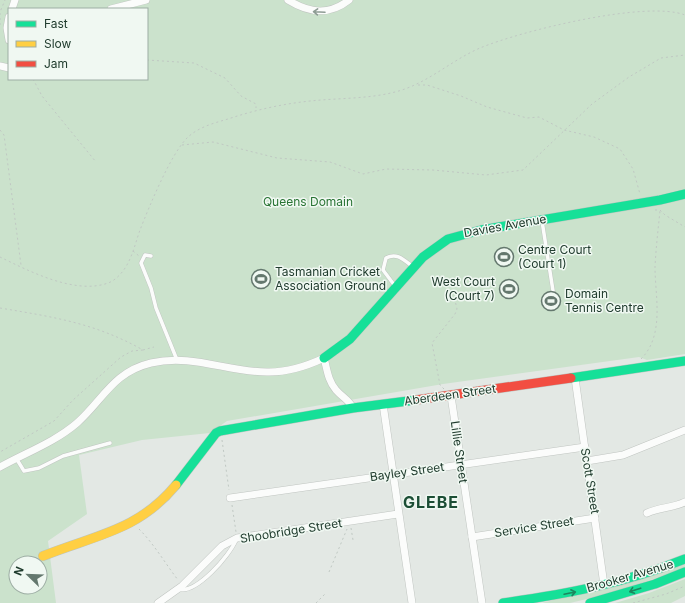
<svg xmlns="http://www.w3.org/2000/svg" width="685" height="603" viewBox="0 0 685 603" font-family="Inter,sans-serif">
  <rect width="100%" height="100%" fill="#e3e8e4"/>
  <!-- green -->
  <g fill="#cbe2cc" fill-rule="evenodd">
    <path d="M0 0H685V354L647 360 639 357 443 384 227 421 210 433 142 440 79 455 87 514 48 541 56 603H0ZM9 9H147V79H9ZM16 563H40V587H16Z"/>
    <path d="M685 565V568L612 593 570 603H542Z"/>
    <path d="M685 579V596L671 603H615L649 593Z"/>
  </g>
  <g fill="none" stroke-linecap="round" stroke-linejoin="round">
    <!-- lane casing -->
    <g stroke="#c0c5c1" stroke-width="4.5">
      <g id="lane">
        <path d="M542 221 554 297"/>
        <path d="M151 256 145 255 141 263 151 288 156 308 177 360"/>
        <path d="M395 286 383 270 386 258C397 252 404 260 413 267"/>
        <path d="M16 458 24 471 39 468 63 456 110 443"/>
        <path d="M178 589C196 595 230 555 236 540"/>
      </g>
    </g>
    <!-- street casing -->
    <g stroke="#c0c5c1" stroke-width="8">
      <g id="street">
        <path d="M288 0C309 13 329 16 349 0"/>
        <path d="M12 9 15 0"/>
        <path d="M111 9 146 0"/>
        <path d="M9 17 7 28 9 40"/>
        <path d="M0 66 9 68"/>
        <path d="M575 378 604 585"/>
        <path d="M451 396 482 603"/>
        <path d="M383 404 412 603"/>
        <path d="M587 461 623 455 685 430"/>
        <path d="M0 467C25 453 55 442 77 423 103 400 113 372 151 363 193 353 229 373 269 372 288 372 307 366 324 358 327 369 328 381 336 390 342 397 349 400 353 408"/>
        <path d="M230 498 585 447"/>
        <path d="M647 513C660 507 673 508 685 502"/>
        <path d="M472 537 595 518"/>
        <path d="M158 603 182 586 222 546 237 538 398 514"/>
      </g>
    </g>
    <!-- fast casing -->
    <g stroke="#bcc4c0" stroke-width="10">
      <g id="fast">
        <path d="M324 358 350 339 423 257 448 239 481 230 660 200 685 194"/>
        <path d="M571 378 685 361"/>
        <path d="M176 485 216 433 220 431 353 408 416 400"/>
        <path d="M503 603C566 594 626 583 685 559"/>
        <path d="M590 603 655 584 685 572"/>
      </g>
    </g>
    <!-- slow casing -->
    <g stroke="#bcc4c0" stroke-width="10">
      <path id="slow" d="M43 556C95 535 138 531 176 485"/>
    </g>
    <!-- jam casing -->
    <g stroke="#bcc4c0" stroke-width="10">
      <path id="jam" d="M416 400 571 378"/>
    </g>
    <!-- path -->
    <g stroke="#c0c8c3" stroke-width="1" stroke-dasharray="2 3" stroke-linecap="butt">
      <path d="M0 25V12L5 0"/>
      <path d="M147 60 194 63 225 78 241 96 256 104V108"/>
      <path d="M33 79 42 96 96 162"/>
      <path d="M33 79H42"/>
      <path d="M418 85H427L461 96 487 107 516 115 527 118 539 117 564 130 594 137 620 149 633 169 640 194"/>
      <path d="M0 130 4 135 21 265"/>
      <path d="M182 145 213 142 277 158 330 162 363 174 386 169 433 170 486 175 523 170 592 104 629 77 661 58 685 55"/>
      <path d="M655 210H660L665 215 685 227"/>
      <path d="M133 251 139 256"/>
      <path d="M0 257C29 271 75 295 108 283 114 281 119 276 123 271 132 259 135 244 140 230 149 207 171 153 188 137 199 127 214 123 228 119 255 110 282 104 310 101 338 98 368 99 395 92 427 84 450 61 480 48 521 31 646 0 685 15"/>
      <path d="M0 308C53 317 95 323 143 350L132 351 121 357 73 400 54 421 0 452"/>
      <path d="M143 350 154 347"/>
      <path d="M641 359C665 335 655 296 655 267 656 248 658 230 660 211"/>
      <path d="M444 389 440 385 432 343 455 314 457 309 454 296"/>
      <path d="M222 440 229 490"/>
      <path d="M232 505 236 532"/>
      <path d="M351 528 353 540"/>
      <path d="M139 529C154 544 165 563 178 580"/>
      <path d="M329 572 347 529"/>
      <path d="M316 603 325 594"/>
      <path d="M633 603 666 594 685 586"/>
    </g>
    <!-- lane -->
    <use href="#lane" stroke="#fbfcfb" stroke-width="3.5"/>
    <!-- street -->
    <use href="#street" stroke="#fbfcfb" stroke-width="7"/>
    <!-- fast -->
    <use href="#fast" stroke="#16e098" stroke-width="9"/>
    <!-- slow -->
    <use href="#slow" stroke="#ffcf43" stroke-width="9"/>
    <!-- jam -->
    <use href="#jam" stroke="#f24e42" stroke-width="9"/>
  </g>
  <!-- one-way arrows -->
  <defs><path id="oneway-shaft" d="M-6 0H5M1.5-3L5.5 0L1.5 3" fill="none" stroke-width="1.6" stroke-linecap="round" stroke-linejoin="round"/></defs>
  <use stroke="#8e9c94" href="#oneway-shaft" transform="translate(319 12) rotate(-177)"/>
  <g stroke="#1c865e">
    <use href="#oneway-shaft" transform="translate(635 590) rotate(162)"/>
    <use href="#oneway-shaft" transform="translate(570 593) rotate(-12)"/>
  </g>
  <!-- icons -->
  <defs>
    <g id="stadium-ring" transform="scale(1)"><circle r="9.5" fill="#f0f8f2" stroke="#64786e" stroke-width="1.5"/><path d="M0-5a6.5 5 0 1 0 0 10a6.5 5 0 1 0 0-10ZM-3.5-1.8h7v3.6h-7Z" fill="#64786e"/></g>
  </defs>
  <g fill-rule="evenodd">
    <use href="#stadium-ring" x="504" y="257"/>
    <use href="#stadium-ring" x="261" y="279"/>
    <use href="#stadium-ring" x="509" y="289"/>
    <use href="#stadium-ring" x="551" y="301"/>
  </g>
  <g text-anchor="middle" stroke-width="3" stroke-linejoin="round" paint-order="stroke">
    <!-- park labels -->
    <g font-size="12" fill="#297434" stroke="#f0f8f2">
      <text x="308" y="206">Queens Domain</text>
    </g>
    <!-- street labels -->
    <g font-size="12" fill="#203c2e" stroke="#f0f8f2">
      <text transform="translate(505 226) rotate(-10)" y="4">Davies Avenue</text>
      <text transform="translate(450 395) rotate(-8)" y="4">Aberdeen Street</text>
      <text transform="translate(459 452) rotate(82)" y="4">Lillie Street</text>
      <text transform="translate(407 472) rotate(-8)" y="4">Bayley Street</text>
      <text transform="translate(590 481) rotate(81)" y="4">Scott Street</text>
      <text transform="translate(534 527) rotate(-9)" y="4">Service Street</text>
      <text transform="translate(291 531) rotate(-9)" y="4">Shoobridge Street</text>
      <text transform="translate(630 576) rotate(-16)" y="4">Brooker Avenue</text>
    </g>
    <!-- poi labels -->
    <g font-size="12" fill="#203c2e" stroke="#f0f8f2" text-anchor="start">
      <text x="518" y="254">Centre Court<tspan x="518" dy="14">(Court 1)</tspan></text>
      <text x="275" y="276">Tasmanian Cricket<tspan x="275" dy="14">Association Ground</tspan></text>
      <text x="495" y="286" text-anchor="end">West Court<tspan x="495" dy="14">(Court 7)</tspan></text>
      <text x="565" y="298">Domain<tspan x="565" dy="14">Tennis Centre</tspan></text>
    </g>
    <!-- district labels -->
    <g font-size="16" font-weight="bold" letter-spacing="1" fill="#1c4e35" stroke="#f0f8f2">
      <text x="431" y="508">GLEBE</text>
    </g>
  </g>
  <!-- legend -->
  <rect x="8" y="8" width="140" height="72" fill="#f0f8f2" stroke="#9dada4"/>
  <rect x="16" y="21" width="20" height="6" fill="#16e098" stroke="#9dada4"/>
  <text x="44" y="28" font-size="12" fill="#203c2e">Fast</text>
  <rect x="16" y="41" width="20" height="6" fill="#ffcf43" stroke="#9dada4"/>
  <text x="44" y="48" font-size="12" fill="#203c2e">Slow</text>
  <rect x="16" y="61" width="20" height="6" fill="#f24e42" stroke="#9dada4"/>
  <text x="44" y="68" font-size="12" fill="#203c2e">Jam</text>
  <!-- north arrow -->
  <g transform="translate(28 575) rotate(293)"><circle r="19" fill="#f0f8f2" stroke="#9dada4"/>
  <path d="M0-3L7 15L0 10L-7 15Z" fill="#64786e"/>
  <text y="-6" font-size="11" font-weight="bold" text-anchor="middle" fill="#203c2e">N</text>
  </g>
</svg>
